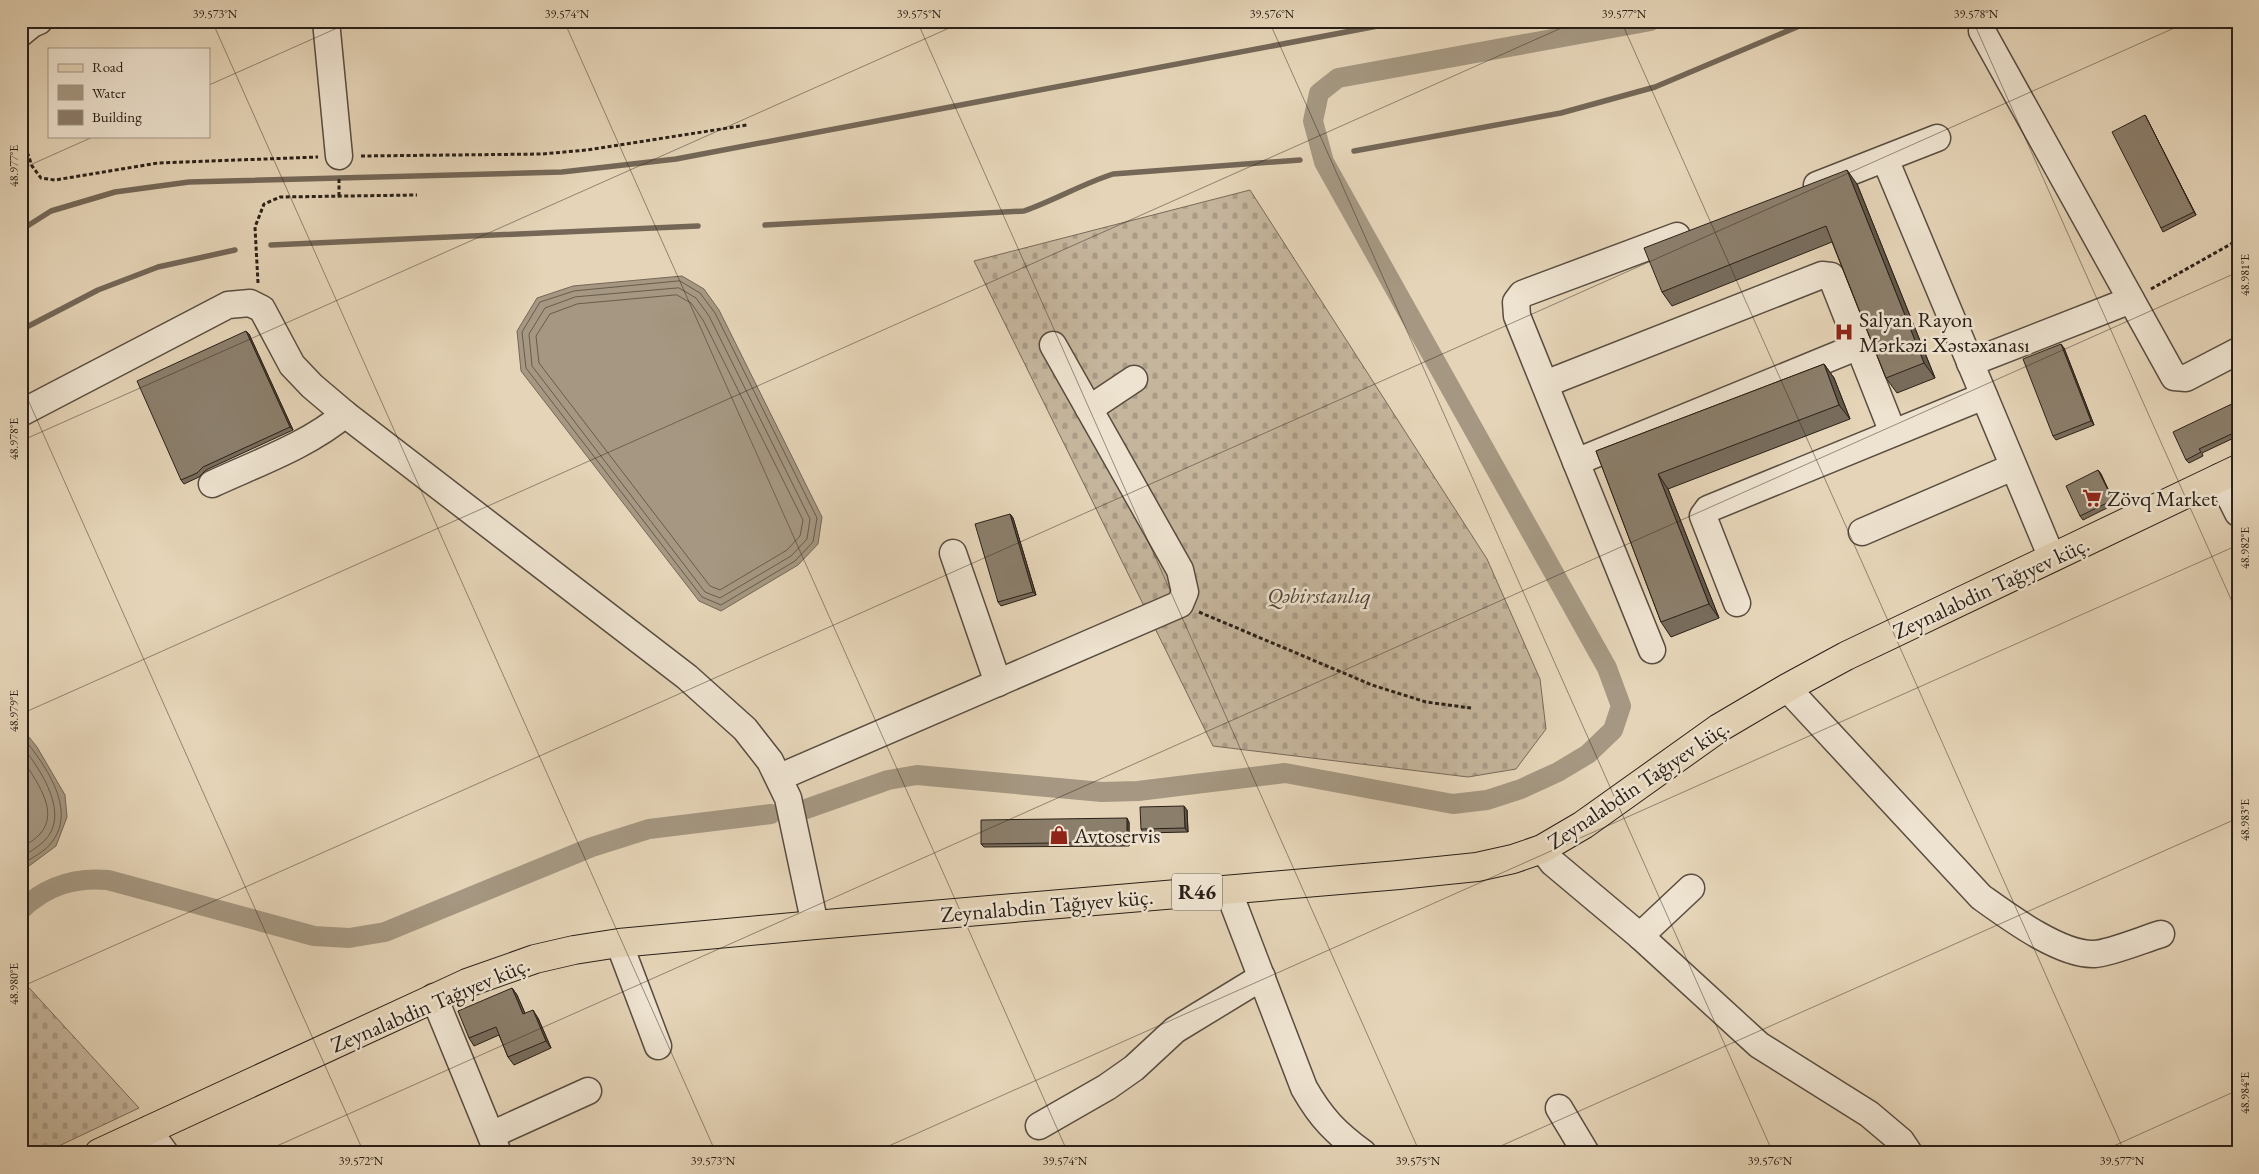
<svg xmlns="http://www.w3.org/2000/svg" width="2259" height="1174" viewBox="0 0 2259 1174" font-family="'EB Garamond',serif">
  <defs>
    <pattern id="cemetery-stones" width="16" height="16" patternUnits="userSpaceOnUse" patternTransform="scale(1.25)"><rect width="16" height="16" fill="#c5b59c"/><path d="M2 7V4a2 2 0 0 1 4 0v3zM10 15v-3a2 2 0 0 1 4 0v3z" fill="#a99b86"/></pattern>
  </defs>
  <rect width="100%" height="100%" fill="#e5d4b7"/>
  <filter id="stains"><feTurbulence type="fractalNoise" baseFrequency=".004" numOctaves="4"/><feColorMatrix values="0 0 0 0 .2 0 0 0 0 .09 0 0 0 0 .02 0 0 0 .5 -.17"/></filter>
  <radialGradient id="worn" r=".72"><stop offset=".6" stop-color="#630" stop-opacity="0"/><stop offset="1" stop-color="#630" stop-opacity=".3"/></radialGradient>
  <!-- cemetery -->
  <g fill="url(#cemetery-stones)" stroke="#786a5a">
    <path d="M1250 190 1487 559 1540 679 1546 729 1516 769 1468 777 1213 746 974 261Z"/>
    <path d="M21 979 139 1108 44 1153H21Z"/>
  </g>
  <!-- water -->
  <g fill="#a59781" stroke="#746757">
    <path d="M682 276 704 289 719 310 822 517 818 544 798 565 721 611 699 601 521 371 517 331 537 298 573 286Z"/>
    <path d="M21 727 37 747 65 795 67 817 56 846 21 872Z"/>
  </g>
  <g fill="none" stroke-linecap="round" stroke-linejoin="round">
    <!-- shore -->
    <g stroke="#685c4c" stroke-width="1">
      <path d="M680 281 700 293 715 313 817 518 813 542 795 561 721 605 702 597 526 368 522 332 540 302 574 291Z"/>
      <path d="M679 288 696 298 709 316 810 519 807 539 791 556 720 598 705 592 532 366 529 334 545 308 575 297Z"/>
      <path d="M677 295 691 303 703 320 803 520 800 536 787 550 720 590 710 586 539 363 536 336 550 314 577 304Z"/>
      <path d="M21 735C43 762 78 808 52 842 46 851 30 859 21 865"/>
      <path d="M21 745C39 767 70 812 46 839 40 846 29 852 21 858"/>
      <path d="M21 757C34 778 61 811 40 834 35 840 27 844 21 848"/>
    </g>
    <!-- stream -->
    <g stroke="#746757" stroke-width="5.5">
      <path d="M1354 151 1561 113 1655 87 1811 21"/>
      <path d="M765 225 1024 211C1055 200 1082 184 1113 174L1300 160"/>
      <path d="M21 230 51 211 115 192 189 182 562 172 676 159 1404 21"/>
      <path d="M271 245 698 226"/>
      <path d="M21 330 98 290 158 267 235 250"/>
    </g>
    <!-- canal -->
    <g stroke="#a59781" stroke-width="20">
      <path d="M806 809 888 780 917 775 1102 792 1138 791 1285 773 1453 804 1487 800 1521 789 1558 772 1588 754 1613 730 1621 706 1607 668 1324 162 1313 121 1319 93 1338 78 1651 21"/>
      <path d="M21 910C46 886 74 877 108 880L314 936 349 938 385 932 592 847 649 829 771 814"/>
    </g>
    <!-- minor casing -->
    <g stroke="#594d40" stroke-width="29">
      <g id="minor">
        <path d="M326 21 339 156"/>
        <path d="M1982 31 2174 377 2186 378 2238 351"/>
        <path d="M21 33 32 24 39 21"/>
        <path d="M1885 159 2052 558"/>
        <path d="M1817 185 1937 138"/>
        <path d="M1970 363 2131 300"/>
        <path d="M1545 384 1822 275 1831 276 1893 433"/>
        <path d="M1089 409 1134 379"/>
        <path d="M21 413 228 305 250 303 262 309 292 365 312 386 345 414 687 677 745 729 770 761 788 798 815 925"/>
        <path d="M1576 462 1859 346"/>
        <path d="M2220 477 2238 513"/>
        <path d="M212 484C255 464 309 445 345 414"/>
        <path d="M1862 532 2013 467"/>
        <path d="M953 553 998 683"/>
        <path d="M1737 603 1703 516 1708 509 1984 396"/>
        <path d="M1652 650 1517 316 1516 302 1522 294 1677 236"/>
        <path d="M1787 688 1981 897C2009 917 2060 955 2094 954 2111 953 2144 939 2161 934"/>
        <path d="M780 777 1180 604 1185 592 1180 570 1053 345"/>
        <path d="M1542 849 1553 863 1640 936 1759 1045 1869 1114 1901 1141 1909 1153"/>
        <path d="M1228 890 1304 1088C1321 1118 1336 1133 1363 1153"/>
        <path d="M1640 936 1691 888"/>
        <path d="M619 943 658 1046"/>
        <path d="M434 997 498 1153"/>
        <path d="M1559 1108 1586 1153"/>
        <path d="M1039 1126 1107 1087 1134 1068 1175 1030 1262 977"/>
        <path d="M148 1130 165 1153"/>
        <path d="M491 1135 588 1091"/>
      </g>
    </g>
    <!-- major casing -->
    <g stroke="#2a2018" stroke-width="30">
      <path id="major" d="M99 1153 467 983 535 959 574 950 619 943 815 925 1399 875 1477 867 1513 859 1542 849 1583 825 1719 728 1787 688 1846 656 2238 469"/>
    </g>
    <!-- path -->
    <g stroke="#2a2018" stroke-width="3" stroke-dasharray="4 2.5" stroke-linecap="butt">
      <path d="M21 134 32 166 41 178 55 180 158 163 318 157"/>
      <path d="M361 156 542 154 587 150 747 125"/>
      <path d="M339 196V177"/>
      <path d="M258 283 255 227 264 204 280 197 417 195"/>
      <path d="M2151 289 2238 240"/>
      <path d="M1199 612 1372 685 1426 702 1471 708"/>
    </g>
    <!-- minor -->
    <use href="#minor" stroke="#eee3d0" stroke-width="26"/>
    <!-- major -->
    <use href="#major" stroke="#e5d4b7" stroke-width="28"/>
  </g>
  <!-- wall -->
  <g fill="#786c5c" stroke="#2a2018">
    <path d="M2145 115 2196 215 2163 232 2161 228Z"/>
    <path d="M1857 184 1935 378 1897 393 1886 378 1832 242 1672 306 1662 292Z"/>
    <path d="M249 334 293 430 206 470 199 477 184 484 181 480Z"/>
    <path d="M2064 348 2094 425 2056 440 2053 436Z"/>
    <path d="M1824 364 1834 378 1850 419 1668 489 1719 618 1671 637 1661 622 1596 451Z"/>
    <path d="M2238 401V436L2202 453 2203 456 2189 463 2186 460Z"/>
    <path d="M2098 470 2101 474 2115 504 2083 520 2080 516Z"/>
    <path d="M1010 514 1013 518 1036 595 1001 606 998 602Z"/>
    <path d="M1187 810 1188 832 1143 833 1141 829Z"/>
    <path d="M1129 822V846L984 847 981 844Z"/>
    <path d="M512 988 517 995 525 1014 538 1018 551 1048 514 1065 508 1057 499 1035 474 1046 469 1038Z"/>
  </g>
  <!-- shaded-wall -->
  <g fill="#61584b" stroke="#2a2018">
    <path d="M2145 115 2147 119 2196 215 2194 212Z"/>
    <path d="M1847 170 1857 184 1935 378 1924 363Z"/>
    <path d="M246 331 249 334 293 430 290 427Z"/>
    <path d="M2061 344 2064 348 2094 425 2091 421Z"/>
    <path d="M1824 364 1834 378 1850 419 1839 405Z"/>
    <path d="M2098 470 2101 474 2115 504Z"/>
    <path d="M1658 474 1668 489 1719 618 1709 604Z"/>
    <path d="M1010 514 1013 518 1036 595 1033 592Z"/>
    <path d="M1184 806 1187 810 1188 832 1185 828Z"/>
    <path d="M1127 818 1129 822V846L1127 842Z"/>
    <path d="M512 988 517 995 529 1022 523 1014Z"/>
    <path d="M533 1010 538 1018 551 1048 546 1041Z"/>
  </g>
  <!-- building -->
  <g fill="#8b7e6b" stroke="#2a2018">
    <path d="M2238 83V92L2234 84Z"/>
    <path d="M2145 115 2194 212 2161 228 2112 132Z"/>
    <path d="M1847 170 1924 363 1886 378 1826 226 1662 292 1644 248Z"/>
    <path d="M246 331 290 427 203 467 197 473 181 480 137 381Z"/>
    <path d="M2061 344 2091 421 2053 436 2023 359Z"/>
    <path d="M1824 364 1839 405 1658 474 1709 604 1661 622 1596 451Z"/>
    <path d="M2238 401V431L2199 449 2201 452 2186 460 2173 432Z"/>
    <path d="M2098 470 2113 500 2080 516 2066 486Z"/>
    <path d="M1010 514 1033 592 998 602 975 524Z"/>
    <path d="M1184 806 1185 828 1141 829 1140 807Z"/>
    <path d="M1127 818V842L981 844V820Z"/>
    <path d="M512 988 523 1014 533 1010 546 1041 508 1057 496 1027 469 1038 458 1011Z"/>
  </g>
  <!-- ticks -->
  <path fill="none" stroke="#2a2018" stroke-width="1" stroke-opacity="0.45" d="M212 21 716 1153M564 21 1068 1153M917 21 1420 1153M1269 21 1773 1153M1621 21 2125 1153M1973 21 2238 615M209 85 353 21M21 169 95 136M21 384 364 1153M21 441 965 21M21 714 1577 21M21 987 2190 21M261 1153 2238 272M873 1153 2238 545M1485 1153 2238 818M2098 1153 2238 1090"/>
  <!-- icons -->
  <defs>
    <g id="hospital-bare" transform="scale(1.5)"><path d="M-5-5h3v3.5h4V-5h3V5h-3V1.5h-4V5h-3Z" fill="#8f2418" stroke="#eee3d0" stroke-width="2.5" paint-order="stroke"/></g>
    <g id="supermarket-bare" transform="scale(1.5)"><path d="M-6-5.5h2.5l.6 2H6L4.5 2H-2.5L-4.4-4H-6ZM-1.5 3.2a1.3 1.3 0 1 0 .1 0ZM3 3.2a1.3 1.3 0 1 0 .1 0Z" fill="#8f2418" stroke="#eee3d0" stroke-width="2.5" paint-order="stroke"/></g>
    <g id="shop-bare" transform="scale(1.5)"><path d="M-5-2.5h2.3a2.7 3.5 0 0 1 5.4 0H5L5.5 6h-11ZM-1.5-2.5h3a1.5 2.3 0 0 0-3 0Z" fill="#8f2418" stroke="#eee3d0" stroke-width="2.5" paint-order="stroke"/></g>
  </defs>
  <g fill-rule="evenodd">
    <use href="#hospital-bare" x="1844" y="332"/>
    <use href="#supermarket-bare" x="2092" y="498"/>
    <use href="#shop-bare" x="1059" y="835"/>
  </g>
  <g text-anchor="middle" stroke-width="5" stroke-linejoin="round" paint-order="stroke">
    <!-- shield labels -->
    <rect fill="#eee3d0" stroke="#655a4f" stroke-width="1" x="1172" y="873.5" width="50" height="37" rx="4"/>
    <g font-size="21" font-weight="bold" fill="#2a2018">
      <text x="1197" y="899">R46</text>
    </g>
    <!-- poi labels -->
    <g font-size="22" fill="#2a2018" stroke="#eee3d0" text-anchor="start">
      <text x="1859" y="327">Salyan Rayon<tspan x="1859" dy="25">Mərkəzi Xəstəxanası</tspan></text>
      <text x="2107" y="506">Zövq Market</text>
      <text x="1074" y="843">Avtoservis</text>
    </g>
    <!-- street labels -->
    <g font-size="22" fill="#2a2018" stroke="#eee3d0">
      <text transform="translate(1991 587) rotate(-25)" y="8">Zeynalabdin Tağıyev küç.</text>
      <text transform="translate(1638 784) rotate(-34)" y="8">Zeynalabdin Tağıyev küç.</text>
      <text transform="translate(1047 905) rotate(-5)" y="8">Zeynalabdin Tağıyev küç.</text>
      <text transform="translate(430 1004) rotate(-23)" y="8">Zeynalabdin Tağıyev küç.</text>
    </g>
    <!-- park labels -->
    <g font-size="22" font-style="italic" fill="#514539" stroke="#eee3d0">
      <text x="1319" y="603">Qəbirstanlıq</text>
    </g>
  </g>
  <!-- margin -->
  <rect width="2259" height="1174" fill="none" stroke="#e5d4b7" stroke-width="55"/>
  <!-- legend -->
  <rect x="48" y="48" width="162" height="90" fill="#eee3d0" stroke="#a09586"/>
  <rect x="58" y="64" width="25" height="8" fill="#e5d4b7" stroke="#a09586"/>
  <text x="92" y="72" font-size="15" fill="#2a2018">Road</text>
  <rect x="58" y="85" width="25" height="15" fill="#a59781" stroke="#a09586"/>
  <text x="92" y="98" font-size="15" fill="#2a2018">Water</text>
  <rect x="58" y="110" width="25" height="15" fill="#8b7e6b" stroke="#a09586"/>
  <text x="92" y="122" font-size="15" fill="#2a2018">Building</text>
  <rect x="28" y="28" width="2204" height="1118" fill="none" stroke="#2a2018" stroke-width="2"/>
  <g font-size="12" text-anchor="middle" fill="#2a2018">
    <text x="215" y="18">39.573°N</text>
    <text x="567" y="18">39.574°N</text>
    <text x="919" y="18">39.575°N</text>
    <text x="1272" y="18">39.576°N</text>
    <text x="1624" y="18">39.577°N</text>
    <text x="1976" y="18">39.578°N</text>
    <text transform="translate(14 166) rotate(-90)" y="4">48.977°E</text>
    <text transform="translate(2245 275) rotate(-90)" y="4">48.981°E</text>
    <text transform="translate(14 439) rotate(-90)" y="4">48.978°E</text>
    <text transform="translate(2245 548) rotate(-90)" y="4">48.982°E</text>
    <text transform="translate(14 711) rotate(-90)" y="4">48.979°E</text>
    <text transform="translate(2245 820) rotate(-90)" y="4">48.983°E</text>
    <text transform="translate(14 984) rotate(-90)" y="4">48.980°E</text>
    <text transform="translate(2245 1093) rotate(-90)" y="4">48.984°E</text>
    <text x="361" y="1165">39.572°N</text>
    <text x="713" y="1165">39.573°N</text>
    <text x="1065" y="1165">39.574°N</text>
    <text x="1418" y="1165">39.575°N</text>
    <text x="1770" y="1165">39.576°N</text>
    <text x="2122" y="1165">39.577°N</text>
  </g>
  <rect width="100%" height="100%" filter="url(#stains)"/>
  <rect width="100%" height="100%" fill="url(#worn)"/>
</svg>
